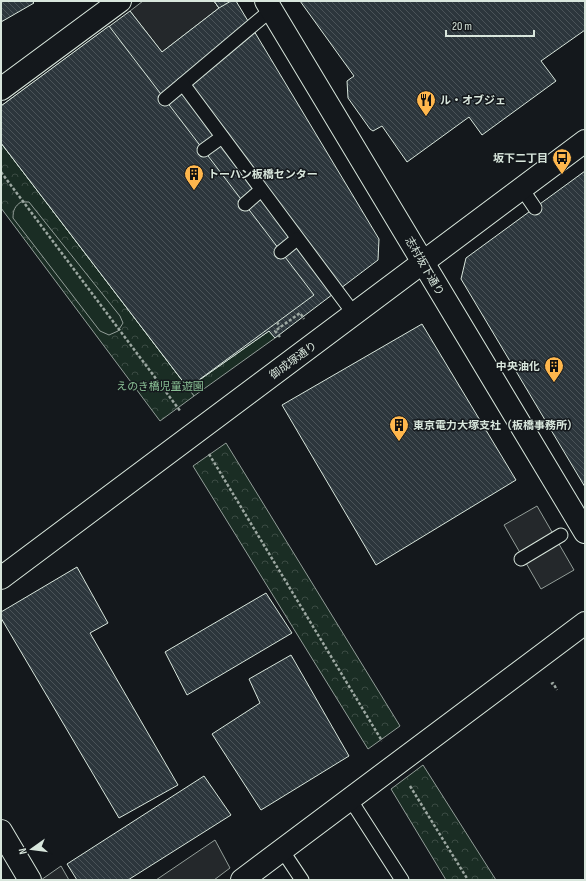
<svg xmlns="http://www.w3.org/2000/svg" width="586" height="881" viewBox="0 0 586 881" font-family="'Sofia Sans Condensed','Noto Sans JP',sans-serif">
  <defs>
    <pattern id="grass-tufts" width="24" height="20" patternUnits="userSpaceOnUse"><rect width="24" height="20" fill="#1a2d24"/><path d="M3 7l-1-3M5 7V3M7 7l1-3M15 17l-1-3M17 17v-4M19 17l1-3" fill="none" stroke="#3b4b43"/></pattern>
    <pattern id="park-crowns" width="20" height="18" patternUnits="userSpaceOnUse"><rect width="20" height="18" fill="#1a2d24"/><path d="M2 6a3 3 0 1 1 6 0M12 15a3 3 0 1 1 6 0" fill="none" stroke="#3b4b43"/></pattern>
    <pattern id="building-back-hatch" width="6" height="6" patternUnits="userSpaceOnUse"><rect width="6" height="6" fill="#2c363c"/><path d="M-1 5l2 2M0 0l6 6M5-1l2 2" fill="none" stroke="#4a5358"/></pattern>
  </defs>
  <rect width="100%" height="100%" fill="#14181c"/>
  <!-- grass -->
  <path fill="url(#grass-tufts)" stroke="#939e99" d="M269 331 275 338 194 396 188 388Z"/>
  <!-- park -->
  <g fill="url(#park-crowns)" stroke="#939e99">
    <path d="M1 143 194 396 160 421 1 208Z"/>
    <path d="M226 443 400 726 368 749 193 466Z"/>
    <path d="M423 765 496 880H446L391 789Z"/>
  </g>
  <!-- pitch -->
  <path fill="#1a2d24" stroke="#939e99" d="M21 202H29L120 316 123 323 118 331 109 335 100 331 13 218C13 210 15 206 21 202Z"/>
  <!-- parking -->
  <g fill="#24282b" stroke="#939e99">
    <path d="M143 1H214L219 8 162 52 130 11Z"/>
    <path d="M537 506 574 570 541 589 504 525Z"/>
    <path d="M215 840 230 868 214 880H156Z"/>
    <path d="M61 866 69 880H41Z"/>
  </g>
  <!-- building -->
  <g fill="url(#building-back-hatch)" stroke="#d8e6dc">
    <path d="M1 1H32L34 3 1 22Z"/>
    <path d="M214 1H236L379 239 378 260 275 338 269 331 188 388 1 143V106L130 11 162 52 219 8Z"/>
    <path d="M214 1H231L219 8Z"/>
    <path d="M300 1H585V30L541 61 556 81 482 135 469 117 407 162 382 126 373 131 370 129 348 98 347 81 354 76Z"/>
    <path d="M109 26 314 295 188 388 1 143V106Z"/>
    <path d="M585 171V487L461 279 466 258Z"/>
    <path d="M422 324 516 480 376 565 282 405Z"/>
    <path d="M77 567 108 623 90 633 178 785 119 818 1 618V612Z"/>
    <path d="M266 593 292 633 187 695 165 652Z"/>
    <path d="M291 655 349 756 261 810 212 734 260 703 249 679Z"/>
    <path d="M204 776 231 815 128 880H77L67 864Z"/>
  </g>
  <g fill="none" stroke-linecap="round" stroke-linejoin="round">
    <!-- lane casing -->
    <g stroke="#d8e6dc" stroke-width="15">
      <g id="lane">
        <path d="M183 84 271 10"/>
        <path d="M165 99 183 84 354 314"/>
        <path d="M204 150 222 137"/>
        <path d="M522 189 535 208"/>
        <path d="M245 204 261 190"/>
        <path d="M281 252 297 239"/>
        <path d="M521 559 561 535"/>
        <path d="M350 799 402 880"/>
        <path d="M282 850 302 880"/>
      </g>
    </g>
    <!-- street casing -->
    <g stroke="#d8e6dc" stroke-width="24">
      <g id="street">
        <path d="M1 89 120 1"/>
        <path d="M1 831 30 880"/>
      </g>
    </g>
    <!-- secondary casing -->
    <g stroke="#d8e6dc" stroke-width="24">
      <g id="secondary">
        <path d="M266 1 585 532"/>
        <path d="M1 578 585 141"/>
        <path d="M242 880 585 623"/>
      </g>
    </g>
    <!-- path -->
    <g stroke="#9da8a2" stroke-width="2.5" stroke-dasharray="3 2" stroke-linecap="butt">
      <path d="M1 172 181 412"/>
      <path d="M277 322 280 327"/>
      <path d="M280 337 275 331 300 313 304 319"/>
      <path d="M209 454 382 741"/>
      <path d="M551 684 553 683 557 690"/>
      <path d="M410 786 468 880"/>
    </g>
    <!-- lane -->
    <use href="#lane" stroke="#14181c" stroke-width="13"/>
    <!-- street -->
    <use href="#street" stroke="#14181c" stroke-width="22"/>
    <!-- secondary -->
    <use href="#secondary" stroke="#14181c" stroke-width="22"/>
  </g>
  <!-- icons -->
  <defs>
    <g id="restaurant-pin" transform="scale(1)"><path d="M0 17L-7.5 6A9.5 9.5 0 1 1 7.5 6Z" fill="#ffb74d" stroke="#14181c"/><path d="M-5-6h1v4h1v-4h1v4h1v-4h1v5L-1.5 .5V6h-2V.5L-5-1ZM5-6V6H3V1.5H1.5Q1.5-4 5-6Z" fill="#111"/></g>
    <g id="bus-pin" transform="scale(1)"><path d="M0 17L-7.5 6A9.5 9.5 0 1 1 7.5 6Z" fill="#ffb74d" stroke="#14181c"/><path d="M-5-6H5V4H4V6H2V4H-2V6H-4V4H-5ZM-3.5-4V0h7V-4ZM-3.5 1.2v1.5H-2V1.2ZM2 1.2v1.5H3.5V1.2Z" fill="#111"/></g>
    <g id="building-pin" transform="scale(1)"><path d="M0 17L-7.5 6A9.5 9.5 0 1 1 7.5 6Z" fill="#ffb74d" stroke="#14181c"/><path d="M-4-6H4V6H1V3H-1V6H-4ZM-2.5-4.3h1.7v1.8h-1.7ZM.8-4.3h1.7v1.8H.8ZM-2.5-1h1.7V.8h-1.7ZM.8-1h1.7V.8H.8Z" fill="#111"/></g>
  </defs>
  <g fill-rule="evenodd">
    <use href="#restaurant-pin" x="426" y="100"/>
    <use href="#bus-pin" x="562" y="158"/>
    <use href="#building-pin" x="194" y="174"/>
    <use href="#building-pin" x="554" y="366"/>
    <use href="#building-pin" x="399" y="425"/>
  </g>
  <g text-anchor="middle" stroke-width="3" stroke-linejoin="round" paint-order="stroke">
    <!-- poi labels -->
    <g font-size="11" font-weight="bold" fill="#d8e6dc" stroke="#14181c" text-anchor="start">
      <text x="440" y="104">ル・オブジェ</text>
      <text x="548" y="162" text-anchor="end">坂下二丁目</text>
      <text x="208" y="178">トーハン板橋センター</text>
      <text x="540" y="370" text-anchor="end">中央油化</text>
      <text x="413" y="429">東京電力大塚支社（板橋事務所）</text>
    </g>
    <!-- street labels -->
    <g font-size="11" fill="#d8e6dc" stroke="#14181c">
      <text transform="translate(425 266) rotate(60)" y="4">志村坂下通り</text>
      <text transform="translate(293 360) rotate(-36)" y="4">御成塚通り</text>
    </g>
    <!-- park labels -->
    <g font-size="11" fill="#8ac095" stroke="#14181c">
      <text x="160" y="390">えのき橋児童遊園</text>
    </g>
  </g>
  <!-- border -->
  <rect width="586" height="881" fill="none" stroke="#d8e6dc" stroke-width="4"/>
  <!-- north arrow -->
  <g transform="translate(32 849) rotate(256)" stroke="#14181c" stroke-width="3" paint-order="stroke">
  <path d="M0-3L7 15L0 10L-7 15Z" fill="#d8e6dc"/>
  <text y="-6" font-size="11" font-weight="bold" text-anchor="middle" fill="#d8e6dc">N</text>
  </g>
  <!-- scale -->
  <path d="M446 30v6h88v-6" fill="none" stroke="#d8e6dc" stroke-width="2"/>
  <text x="452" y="30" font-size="12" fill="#d8e6dc" stroke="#14181c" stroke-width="3" paint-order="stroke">20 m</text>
</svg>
